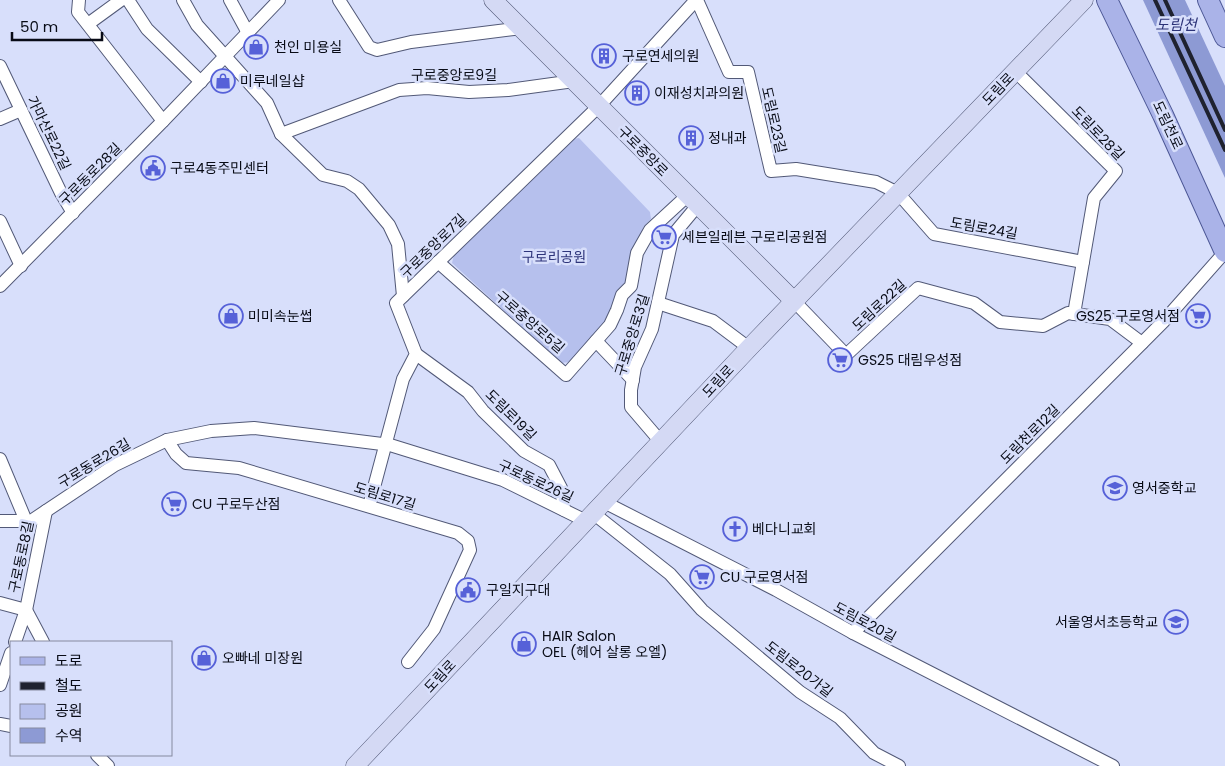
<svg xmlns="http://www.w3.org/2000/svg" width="1225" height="766" viewBox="0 0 1225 766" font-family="Poppins,'Noto Sans KR',sans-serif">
  <rect width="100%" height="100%" fill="#d8dffb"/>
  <!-- green -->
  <path fill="#b6c0ed" d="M579 138 650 212 651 219 644 226 632 253 625 285 616 293 612 311 605 324 570 362 561 363 452 263 454 255 573 139Z"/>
  <!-- water -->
  <path fill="#8d9ad4" d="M1143 0H1185L1225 86V178Z"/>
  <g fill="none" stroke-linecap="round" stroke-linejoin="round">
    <!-- street casing -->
    <g stroke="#525977" stroke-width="14">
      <g id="street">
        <path d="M79 0 78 12 163 121"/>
        <path d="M128 0 147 29 201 82"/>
        <path d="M183 0 197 25 267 103 281 134 323 175 347 181 359 189 389 225 398 244 403 296"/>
        <path d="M230 0 248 33"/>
        <path d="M339 0 369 47 377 50 411 42 522 28"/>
        <path d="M697 0 729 72H748L771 171 796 169 876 182 898 193 934 234 1083 262"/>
        <path d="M88 24 121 0"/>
        <path d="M0 66 61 193 73 213"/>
        <path d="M1015 71 1116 171 1094 198 1074 314"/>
        <path d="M0 119 21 110"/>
        <path d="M281 134 399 90 427 88 469 92 508 90 574 81"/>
        <path d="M0 221 21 266"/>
        <path d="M438 262 566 375 610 325 617 310 622 295 631 286 637 253 650 230 688 195"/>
        <path d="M0 286 163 121 279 0"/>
        <path d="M794 301 846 355 918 288 974 303 1000 322 1043 326 1068 313 1110 319 1142 343"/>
        <path d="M658 303 713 321 749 348"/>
        <path d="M596 341 633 380"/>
        <path d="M416 354 468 392 483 411 524 451 549 465 561 488 564 510"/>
        <path d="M167 440 176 454 186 463 239 468 458 533 468 541 470 550 434 629 408 662"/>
        <path d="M661 442 631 407V390L635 367 652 329 673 235 698 205"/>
        <path d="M0 459 26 521"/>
        <path d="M604 502 776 590 853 633 1113 766"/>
        <path d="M369 506 403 379 416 354 396 303 599 106 696 0"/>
        <path d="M593 513 670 574 702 610 800 692 840 718 874 753 899 766"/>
        <path d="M0 521H31L115 465 167 440 211 431 254 428 390 445 503 480 586 521"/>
        <path d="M0 603 26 610 43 642"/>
        <path d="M853 633 1163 322 1225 252"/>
        <path d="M15 642 26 610 46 511"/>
        <path d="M0 685 11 653"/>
        <path d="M0 724 11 726"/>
        <path d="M97 755 108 766"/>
      </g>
    </g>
    <!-- secondary casing -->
    <g stroke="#525977" stroke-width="19">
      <g id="secondary">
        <path d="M493 0 794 301"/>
        <path d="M355 766 749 348 1084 0"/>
      </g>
    </g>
    <!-- primary casing -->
    <g stroke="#4c5795" stroke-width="22">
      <g id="primary">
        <path d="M1107 0 1163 115 1225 252"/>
        <path d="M1208 0 1225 37"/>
      </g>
    </g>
    <!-- street -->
    <use href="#street" stroke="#fff" stroke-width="12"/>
    <!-- secondary -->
    <use href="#secondary" stroke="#d4d9f4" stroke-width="18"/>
    <!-- primary -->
    <use href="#primary" stroke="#aab3e8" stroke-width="20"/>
    <!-- rail -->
    <g stroke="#1f222f" stroke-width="4">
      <path d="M1155 0 1225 150"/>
      <path d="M1165 0 1225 130"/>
    </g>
  </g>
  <!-- icons -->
  <defs>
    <g id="shop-ring" transform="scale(1.25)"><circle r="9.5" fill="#d8dffb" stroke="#5661d8" stroke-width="1.5"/><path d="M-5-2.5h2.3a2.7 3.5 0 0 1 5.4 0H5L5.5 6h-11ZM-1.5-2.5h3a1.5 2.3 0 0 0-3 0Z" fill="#5661d8"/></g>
    <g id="building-ring" transform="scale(1.25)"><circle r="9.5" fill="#d8dffb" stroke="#5661d8" stroke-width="1.5"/><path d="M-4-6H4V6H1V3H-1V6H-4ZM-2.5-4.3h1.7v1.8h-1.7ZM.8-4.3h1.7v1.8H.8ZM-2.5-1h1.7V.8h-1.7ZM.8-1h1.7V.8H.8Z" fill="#5661d8"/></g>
    <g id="civic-ring" transform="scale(1.25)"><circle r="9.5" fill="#d8dffb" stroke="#5661d8" stroke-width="1.5"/><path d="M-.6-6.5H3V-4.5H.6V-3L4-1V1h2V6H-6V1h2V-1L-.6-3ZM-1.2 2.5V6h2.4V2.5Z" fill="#5661d8"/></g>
    <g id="supermarket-ring" transform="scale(1.25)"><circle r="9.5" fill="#d8dffb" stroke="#5661d8" stroke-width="1.5"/><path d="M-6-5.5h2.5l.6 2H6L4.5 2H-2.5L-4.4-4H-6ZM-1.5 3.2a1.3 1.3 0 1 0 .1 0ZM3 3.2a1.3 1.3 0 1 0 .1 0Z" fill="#5661d8"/></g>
    <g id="school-ring" transform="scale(1.25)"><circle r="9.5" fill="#d8dffb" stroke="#5661d8" stroke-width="1.5"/><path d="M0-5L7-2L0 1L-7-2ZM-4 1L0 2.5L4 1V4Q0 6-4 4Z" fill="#5661d8"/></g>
    <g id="church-ring" transform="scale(1.25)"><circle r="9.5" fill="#d8dffb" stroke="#5661d8" stroke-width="1.5"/><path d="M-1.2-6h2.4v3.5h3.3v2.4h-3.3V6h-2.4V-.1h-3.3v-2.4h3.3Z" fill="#5661d8"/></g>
  </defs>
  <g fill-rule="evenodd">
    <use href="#shop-ring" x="256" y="47"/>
    <use href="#building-ring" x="604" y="56"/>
    <use href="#shop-ring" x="223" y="81"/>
    <use href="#building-ring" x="637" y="93"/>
    <use href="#building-ring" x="691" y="138"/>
    <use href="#civic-ring" x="153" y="168"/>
    <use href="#supermarket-ring" x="664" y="237"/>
    <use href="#shop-ring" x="231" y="316"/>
    <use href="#supermarket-ring" x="1198" y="316"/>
    <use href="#supermarket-ring" x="840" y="360"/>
    <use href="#school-ring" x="1115" y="488"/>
    <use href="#supermarket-ring" x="174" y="504"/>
    <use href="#church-ring" x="735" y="529"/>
    <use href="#supermarket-ring" x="702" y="577"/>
    <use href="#civic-ring" x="468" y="590"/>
    <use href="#school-ring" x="1176" y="622"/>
    <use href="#shop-ring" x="524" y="644"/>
    <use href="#shop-ring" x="204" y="658"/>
  </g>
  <g text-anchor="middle" stroke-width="5" stroke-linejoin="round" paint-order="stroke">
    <!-- poi labels -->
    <g font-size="14" fill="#080b16" stroke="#d8dffb" text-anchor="start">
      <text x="274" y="52">천인 미용실</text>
      <text x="622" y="61">구로연세의원</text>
      <text x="240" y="86">미루네일샵</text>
      <text x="654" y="98">이재성치과의원</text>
      <text x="708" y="143">정내과</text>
      <text x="170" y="173">구로4동주민센터</text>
      <text x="682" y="242">세븐일레븐 구로리공원점</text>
      <text x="248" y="321">미미속눈썹</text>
      <text x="1180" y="321" text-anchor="end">GS25 구로영서점</text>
      <text x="858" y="365">GS25 대림우성점</text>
      <text x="1132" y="493">영서중학교</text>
      <text x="192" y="509">CU 구로두산점</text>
      <text x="752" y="534">베다니교회</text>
      <text x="720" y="582">CU 구로영서점</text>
      <text x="486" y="595">구일지구대</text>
      <text x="1158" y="627" text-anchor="end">서울영서초등학교</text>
      <text x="542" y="641">HAIR Salon<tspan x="542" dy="16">OEL (헤어 살롱 오엘)</tspan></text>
      <text x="222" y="663">오빠네 미장원</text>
    </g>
    <!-- street labels -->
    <g font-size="14" fill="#080b16" stroke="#d8dffb">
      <text x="454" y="80">구로중앙로9길</text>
      <text transform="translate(998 89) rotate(-46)" y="5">도림로</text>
      <text transform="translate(774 120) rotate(77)" y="5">도림로23길</text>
      <text transform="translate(1168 125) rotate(65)" y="5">도림천로</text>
      <text transform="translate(49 133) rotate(64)" y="5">가마산로22길</text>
      <text transform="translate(1098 133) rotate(46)" y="5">도림로28길</text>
      <text transform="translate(643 151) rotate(45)" y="5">구로중앙로</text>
      <text transform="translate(90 174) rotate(-45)" y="5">구로동로28길</text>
      <text transform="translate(984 228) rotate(10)" y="5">도림로24길</text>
      <text transform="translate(433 246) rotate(-44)" y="5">구로중앙로7길</text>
      <text transform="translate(879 305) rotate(-43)" y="5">도림로22길</text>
      <text transform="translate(530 322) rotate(41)" y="5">구로중앙로5길</text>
      <text transform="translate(632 335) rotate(-73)" y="5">구로중앙로3길</text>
      <text transform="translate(718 381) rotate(-47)" y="5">도림로</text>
      <text transform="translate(511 415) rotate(45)" y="5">도림로19길</text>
      <text transform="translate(1030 434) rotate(-45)" y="5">도림천로12길</text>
      <text transform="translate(94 463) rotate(-31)" y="5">구로동로26길</text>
      <text transform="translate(536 481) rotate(25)" y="5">구로동로26길</text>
      <text transform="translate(385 496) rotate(17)" y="5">도림로17길</text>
      <text transform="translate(21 557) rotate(-78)" y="5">구로동로8길</text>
      <text transform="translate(865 622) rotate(28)" y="5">도림로20길</text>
      <text transform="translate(799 669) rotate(38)" y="5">도림로20가길</text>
      <text transform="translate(440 676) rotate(-47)" y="5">도림로</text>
    </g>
    <!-- park labels -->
    <g font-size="14" fill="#2e357b" stroke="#d8dffb">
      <text x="554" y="262">구로리공원</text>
    </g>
    <!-- water labels -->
    <g font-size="15" font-style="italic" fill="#2b3277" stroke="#d8dffb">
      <text x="1176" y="30">도림천</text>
    </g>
  </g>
  <!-- legend -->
  <rect x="10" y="641" width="162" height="115" fill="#d8dffb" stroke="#858a9f"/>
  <rect x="20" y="657" width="25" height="8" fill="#aab3e8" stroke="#858a9f"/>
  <text x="55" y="666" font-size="15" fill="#080b16">도로</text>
  <rect x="20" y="682" width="25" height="8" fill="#1f222f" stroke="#858a9f"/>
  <text x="55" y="691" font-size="15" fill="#080b16">철도</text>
  <rect x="20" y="704" width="25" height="15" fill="#b6c0ed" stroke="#858a9f"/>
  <text x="55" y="716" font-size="15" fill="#080b16">공원</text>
  <rect x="20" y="728" width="25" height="15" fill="#8d9ad4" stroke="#858a9f"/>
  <text x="55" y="741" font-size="15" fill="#080b16">수역</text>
  <!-- scale -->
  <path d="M12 32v8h90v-8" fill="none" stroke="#080b16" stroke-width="2.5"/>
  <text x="20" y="32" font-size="15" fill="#080b16" stroke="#d8dffb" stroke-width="4" paint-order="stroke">50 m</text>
</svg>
